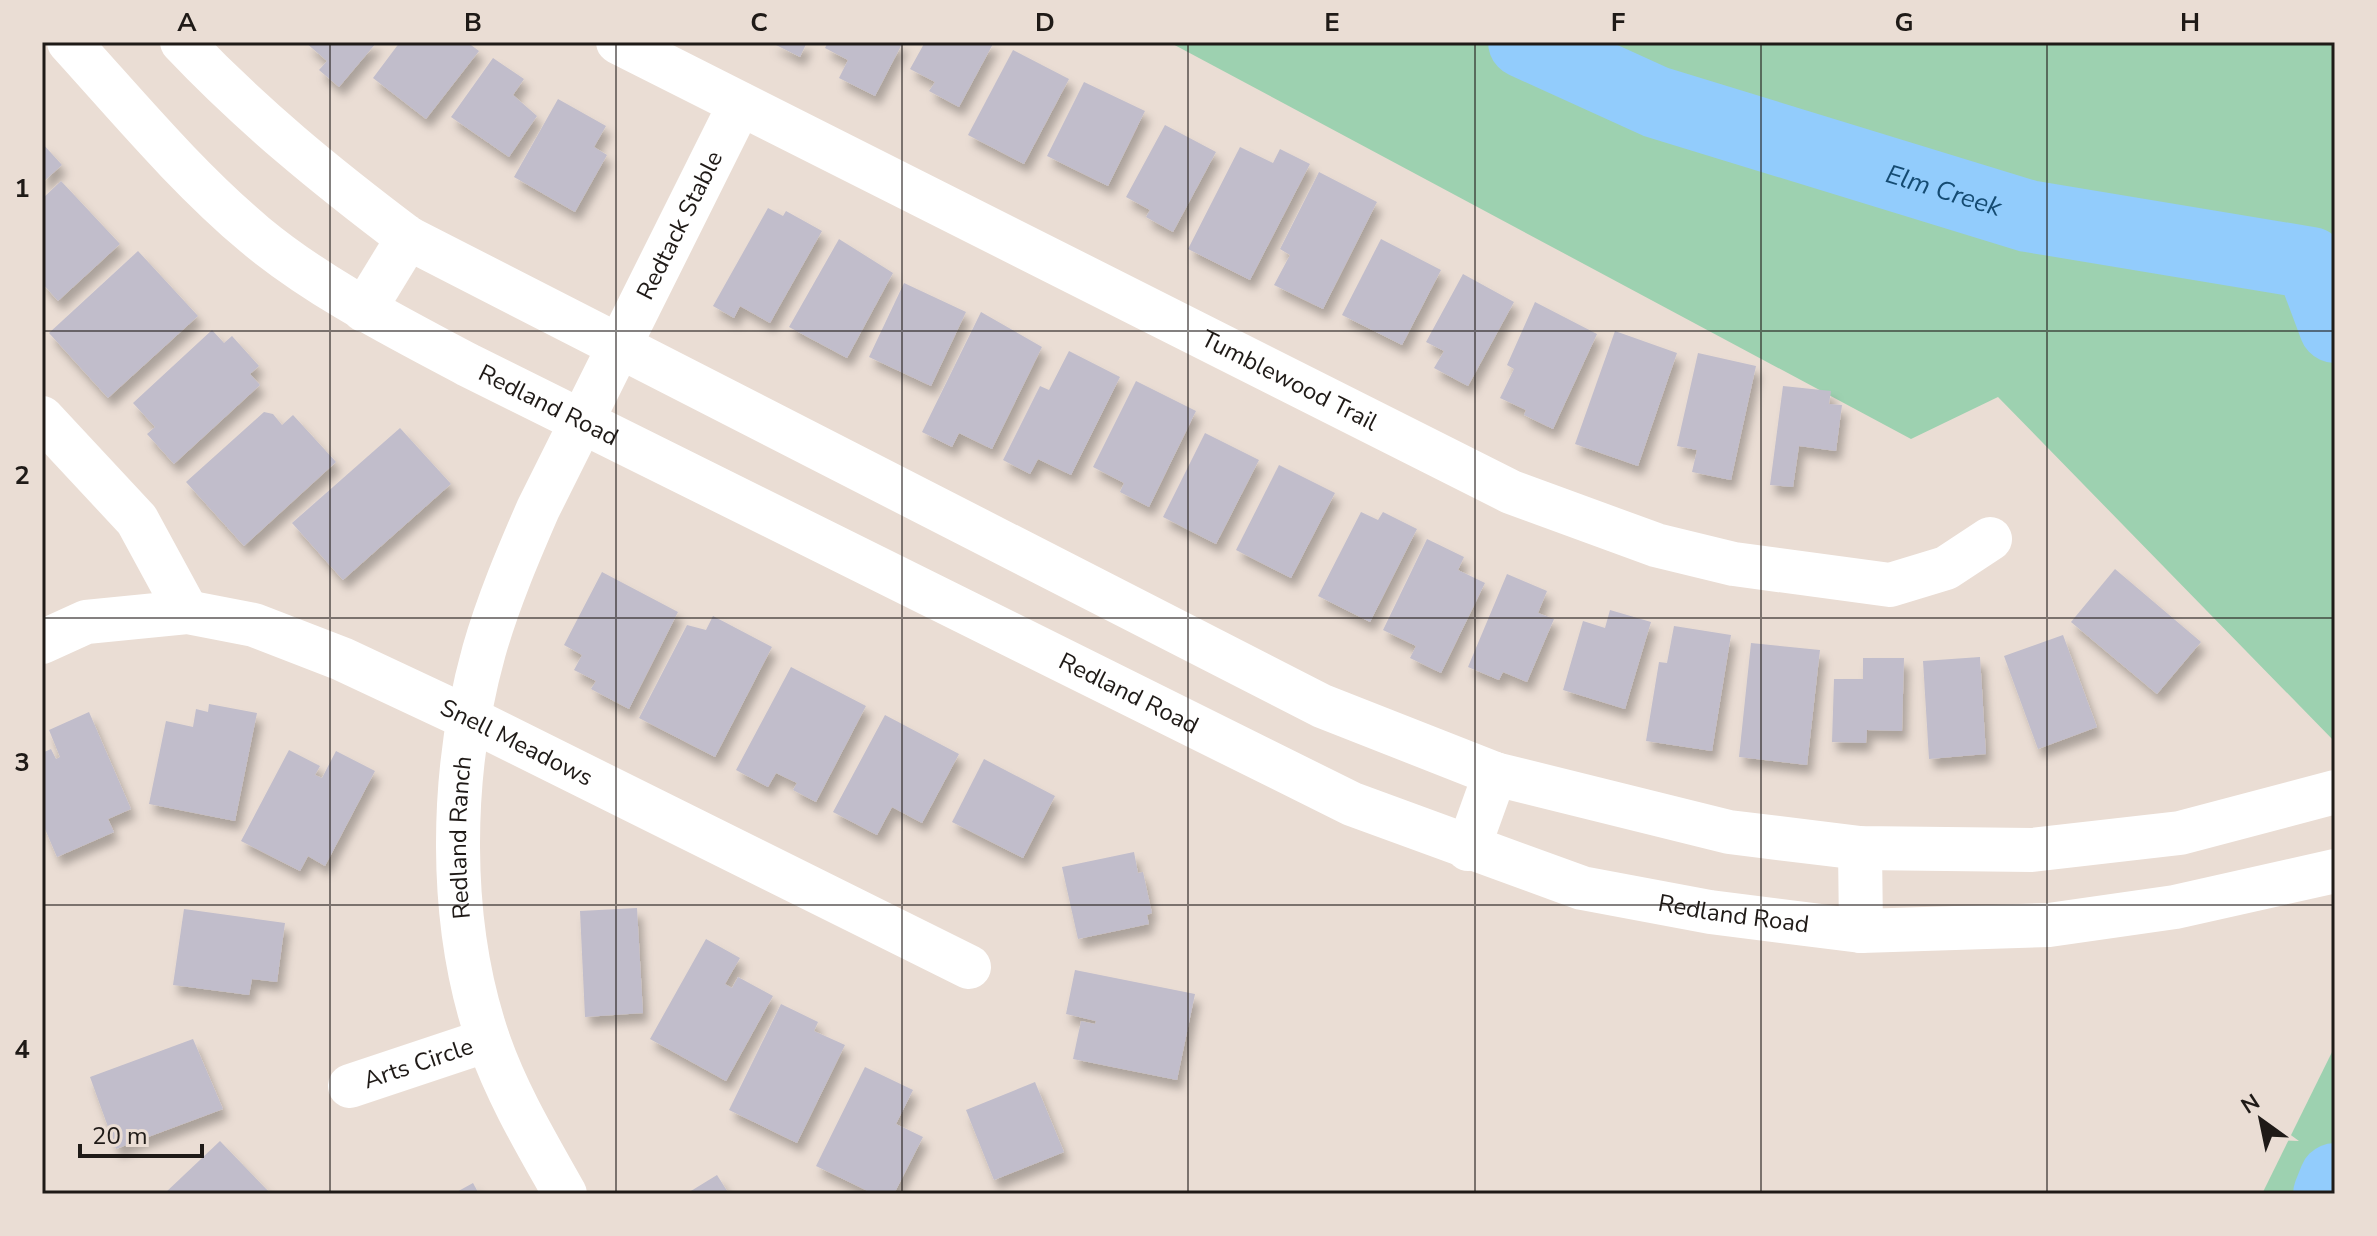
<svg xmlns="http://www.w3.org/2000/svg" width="2377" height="1236" viewBox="0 0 2377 1236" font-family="'Nunito Sans',sans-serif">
  <defs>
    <filter id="shadow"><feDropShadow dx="5" dy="9" stdDeviation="4" flood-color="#0004"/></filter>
  </defs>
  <rect width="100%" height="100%" fill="#eaddd4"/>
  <!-- green -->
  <g fill="#9dd1b0">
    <path d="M1169 42H2335V742L1998 397 1911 439Z"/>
    <path d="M2335 1046V1194H2262Z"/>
  </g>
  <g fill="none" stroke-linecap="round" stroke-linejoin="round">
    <!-- river -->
    <g stroke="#92ccfc" stroke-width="72">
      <path id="s1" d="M1524 42 1656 102 2028 216 2311 263 2335 327"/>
      <path d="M2329 1194 2335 1179"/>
    </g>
  </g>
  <!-- building -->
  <g fill="#c1bdcb" filter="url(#shadow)">
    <path d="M305 42H377L339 87 319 70 327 61Z"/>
    <path d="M400 42H467L479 51 426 119 373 78Z"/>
    <path d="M770 42H807L800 57Z"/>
    <path d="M828 42H903L875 96 839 78 848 60 825 48Z"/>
    <path d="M925 42H994L959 107 929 91 935 82 910 69Z"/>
    <path d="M1013 50 1069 79 1024 164 968 135Z"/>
    <path d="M493 58 524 79 513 95 537 116 509 157 451 117Z"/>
    <path d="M1084 82 1145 111 1108 186 1047 156Z"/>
    <path d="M558 99 606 126 594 147 607 155 575 212 514 177Z"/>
    <path d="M1165 125 1216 152 1173 232 1146 217 1150 210 1126 197Z"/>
    <path d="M42 143 62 165 42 183Z"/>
    <path d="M1240 147 1273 163 1280 149 1310 164 1250 280 1188 249Z"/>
    <path d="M1319 172 1377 202 1323 309 1274 285 1290 255 1280 249Z"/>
    <path d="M61 181 120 244 58 301 42 283V199Z"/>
    <path d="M768 208 783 216 786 211 822 231 770 323 740 306 734 318 713 306Z"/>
    <path d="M839 239 893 273 847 358 789 327Z"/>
    <path d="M1381 239 1441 270 1402 345 1342 315Z"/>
    <path d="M138 251 198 316 108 398 49 333Z"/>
    <path d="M1463 274 1514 302 1468 386 1434 368 1444 351 1426 342Z"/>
    <path d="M904 283 966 312 931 386 869 357Z"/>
    <path d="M1535 302 1597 334 1553 429 1524 415 1526 410 1500 398 1514 369 1507 365Z"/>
    <path d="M981 312 1042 347 992 449 959 433 952 447 922 432Z"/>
    <path d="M212 330 224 343 232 336 259 366 250 374 260 385 174 464 147 434 155 427 133 403Z"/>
    <path d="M1615 331 1677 353 1638 466 1575 444Z"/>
    <path d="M1069 351 1120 377 1071 475 1038 459 1030 474 1003 460 1040 386 1049 390Z"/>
    <path d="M1698 353 1756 366 1731 480 1692 472 1697 450 1677 446Z"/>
    <path d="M1136 381 1196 411 1149 507 1120 492 1124 483 1093 467Z"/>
    <path d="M1783 386 1831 391 1829 404 1842 405 1836 451 1799 446 1793 487 1770 485Z"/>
    <path d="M264 412 273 414 282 425 293 415 336 462 244 546 186 482Z"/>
    <path d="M400 428 451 484 343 580 292 523Z"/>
    <path d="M1205 433 1259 460 1216 544 1163 517Z"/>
    <path d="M1279 465 1335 493 1291 578 1236 550Z"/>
    <path d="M1361 512 1378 520 1383 512 1417 529 1370 622 1318 596Z"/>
    <path d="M1427 539 1464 557 1458 570 1485 583 1441 673 1410 658 1416 646 1383 630Z"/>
    <path d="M2115 569 2201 642 2157 694 2071 622Z"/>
    <path d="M602 572 678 612 629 709 591 689 596 681 574 670 582 655 564 645Z"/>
    <path d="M1507 574 1547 591 1538 613 1554 619 1527 682 1503 672 1499 680 1468 667Z"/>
    <path d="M1610 610 1651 622 1625 709 1563 690 1583 621 1605 628Z"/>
    <path d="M713 616 772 647 715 757 639 718 687 625 706 630Z"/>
    <path d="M1674 626 1731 635 1712 751 1646 741 1659 662 1667 663Z"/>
    <path d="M2063 635 2097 727 2038 749 2004 656Z"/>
    <path d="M1751 643 1820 650 1807 765 1739 757Z"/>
    <path d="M1980 657 1986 754 1929 759 1923 661Z"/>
    <path d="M1863 658H1904L1902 731 1867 730 1866 743 1832 742 1834 679H1863Z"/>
    <path d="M791 667 866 706 816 802 793 790 797 783 776 773 768 787 736 770Z"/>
    <path d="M209 704 257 713 235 821 149 804 166 721 193 727 196 709 208 712Z"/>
    <path d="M89 712 131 809 108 819 114 832 57 857 42 822V753L51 749 56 759 60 757 49 730Z"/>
    <path d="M885 715 959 754 922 823 892 807 877 835 833 812Z"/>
    <path d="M289 750 320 766 315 775 322 778 336 751 375 771 325 866 308 856 300 871 241 841Z"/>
    <path d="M984 759 1055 796 1023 858 952 822Z"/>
    <path d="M1134 852 1138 873 1143 872 1152 913 1147 915 1149 924 1078 939 1062 867Z"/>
    <path d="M637 908 643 1013 585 1017 580 911Z"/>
    <path d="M184 909 285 923 277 982 252 979 249 995 173 985Z"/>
    <path d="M706 939 740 958 725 984 732 988 738 977 773 996 726 1081 650 1039Z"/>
    <path d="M1075 970 1195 994 1177 1080 1073 1059 1081 1021 1095 1024 1096 1021 1066 1014Z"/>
    <path d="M781 1004 818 1022 814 1031 845 1045 797 1143 729 1110Z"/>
    <path d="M193 1039 223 1109 116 1149 90 1077Z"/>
    <path d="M865 1067 913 1090 896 1124 923 1137 894 1194H874L816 1166Z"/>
    <path d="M1035 1082 1064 1152 994 1180 966 1110Z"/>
    <path d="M220 1141 271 1194H164Z"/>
    <path d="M717 1175 729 1194H686Z"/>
    <path d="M473 1183 479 1194H453Z"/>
  </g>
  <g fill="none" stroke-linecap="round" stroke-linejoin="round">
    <!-- minor -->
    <g stroke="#fff" stroke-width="44">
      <path id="s2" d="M618 42 1511 492 1656 545 1734 564 1890 585 1946 568 1990 539"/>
      <path d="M364 310 408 238"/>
      <path d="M42 418 137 520 187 612"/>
      <path id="s3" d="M42 642 86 622 187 612 254 625 342 659 470 719 969 967"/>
      <path d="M1860 848 1861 931"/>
      <path d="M1468 849 1495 774"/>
      <path id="s4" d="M350 1086 488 1040"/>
      <path id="s5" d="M565 1194C537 1144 508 1096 489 1042 447 921 450 773 484 651 498 602 518 555 538 509L740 104"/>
    </g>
    <!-- secondary -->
    <g stroke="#fff" stroke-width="44">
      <path id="s6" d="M69 42C129 108 187 178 255 235 319 288 395 326 468 365L1352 804 1582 888 1710 912 1861 931 2049 925 2175 907 2335 871"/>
      <path d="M182 42C252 116 327 177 408 238L1322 706 1495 774 1729 832 1860 848 2032 850 2180 833 2335 792"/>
    </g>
  </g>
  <!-- grid -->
  <path fill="none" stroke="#1f1a17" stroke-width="2" stroke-opacity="0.55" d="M330 42V1194M616 42V1194M902 42V1194M1188 42V1194M1475 42V1194M1761 42V1194M2047 42V1194M42 331H2335M42 618H2335M42 905H2335"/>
  <g text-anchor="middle" stroke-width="6" stroke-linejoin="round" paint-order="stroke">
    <!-- street labels -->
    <g font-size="24" fill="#1f1a17" stroke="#eaddd4">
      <text dy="8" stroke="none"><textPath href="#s5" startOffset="1036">Redtack Stable</textPath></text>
      <text dy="8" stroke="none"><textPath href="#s2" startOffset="752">Tumblewood Trail</textPath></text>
      <text dy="8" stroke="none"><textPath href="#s6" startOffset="608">Redland Road</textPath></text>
      <text dy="8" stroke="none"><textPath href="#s6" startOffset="1256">Redland Road</textPath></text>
      <text dy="8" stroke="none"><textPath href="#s3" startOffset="506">Snell Meadows</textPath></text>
      <text dy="8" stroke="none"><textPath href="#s5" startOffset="378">Redland Ranch</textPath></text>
      <text dy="8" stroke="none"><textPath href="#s6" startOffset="1904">Redland Road</textPath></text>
      <text dy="8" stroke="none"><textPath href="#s4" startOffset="72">Arts Circle</textPath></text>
    </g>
    <!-- water labels -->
    <g font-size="26" font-style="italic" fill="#154b72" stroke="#eaddd4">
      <text dy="9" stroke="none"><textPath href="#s1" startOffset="446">Elm Creek</textPath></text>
    </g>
  </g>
  <!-- border -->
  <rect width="2377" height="1236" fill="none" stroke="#eaddd4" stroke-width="88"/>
  <!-- north arrow -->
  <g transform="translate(2261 1120) rotate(327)" stroke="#eaddd4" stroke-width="6" paint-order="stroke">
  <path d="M0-6L14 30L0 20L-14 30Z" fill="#1f1a17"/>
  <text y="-12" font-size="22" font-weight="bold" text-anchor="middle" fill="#1f1a17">N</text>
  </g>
  <!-- scale -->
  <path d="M80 1144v12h122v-12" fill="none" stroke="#1f1a17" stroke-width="4"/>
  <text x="92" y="1144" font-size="24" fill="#1f1a17" stroke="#eaddd4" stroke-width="6" paint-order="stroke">20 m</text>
  <rect x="44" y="44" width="2289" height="1148" fill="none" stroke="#1f1a17" stroke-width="3"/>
  <g font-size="26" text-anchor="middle" font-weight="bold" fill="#1f1a17">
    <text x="187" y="31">A</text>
    <text x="473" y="31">B</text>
    <text x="759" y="31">C</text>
    <text x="1045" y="31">D</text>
    <text x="1332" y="31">E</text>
    <text x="1618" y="31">F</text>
    <text x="1904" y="31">G</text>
    <text x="2190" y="31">H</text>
    <text x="22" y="197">1</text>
    <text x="22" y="484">2</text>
    <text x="22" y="771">3</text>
    <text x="22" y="1058">4</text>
  </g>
</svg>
